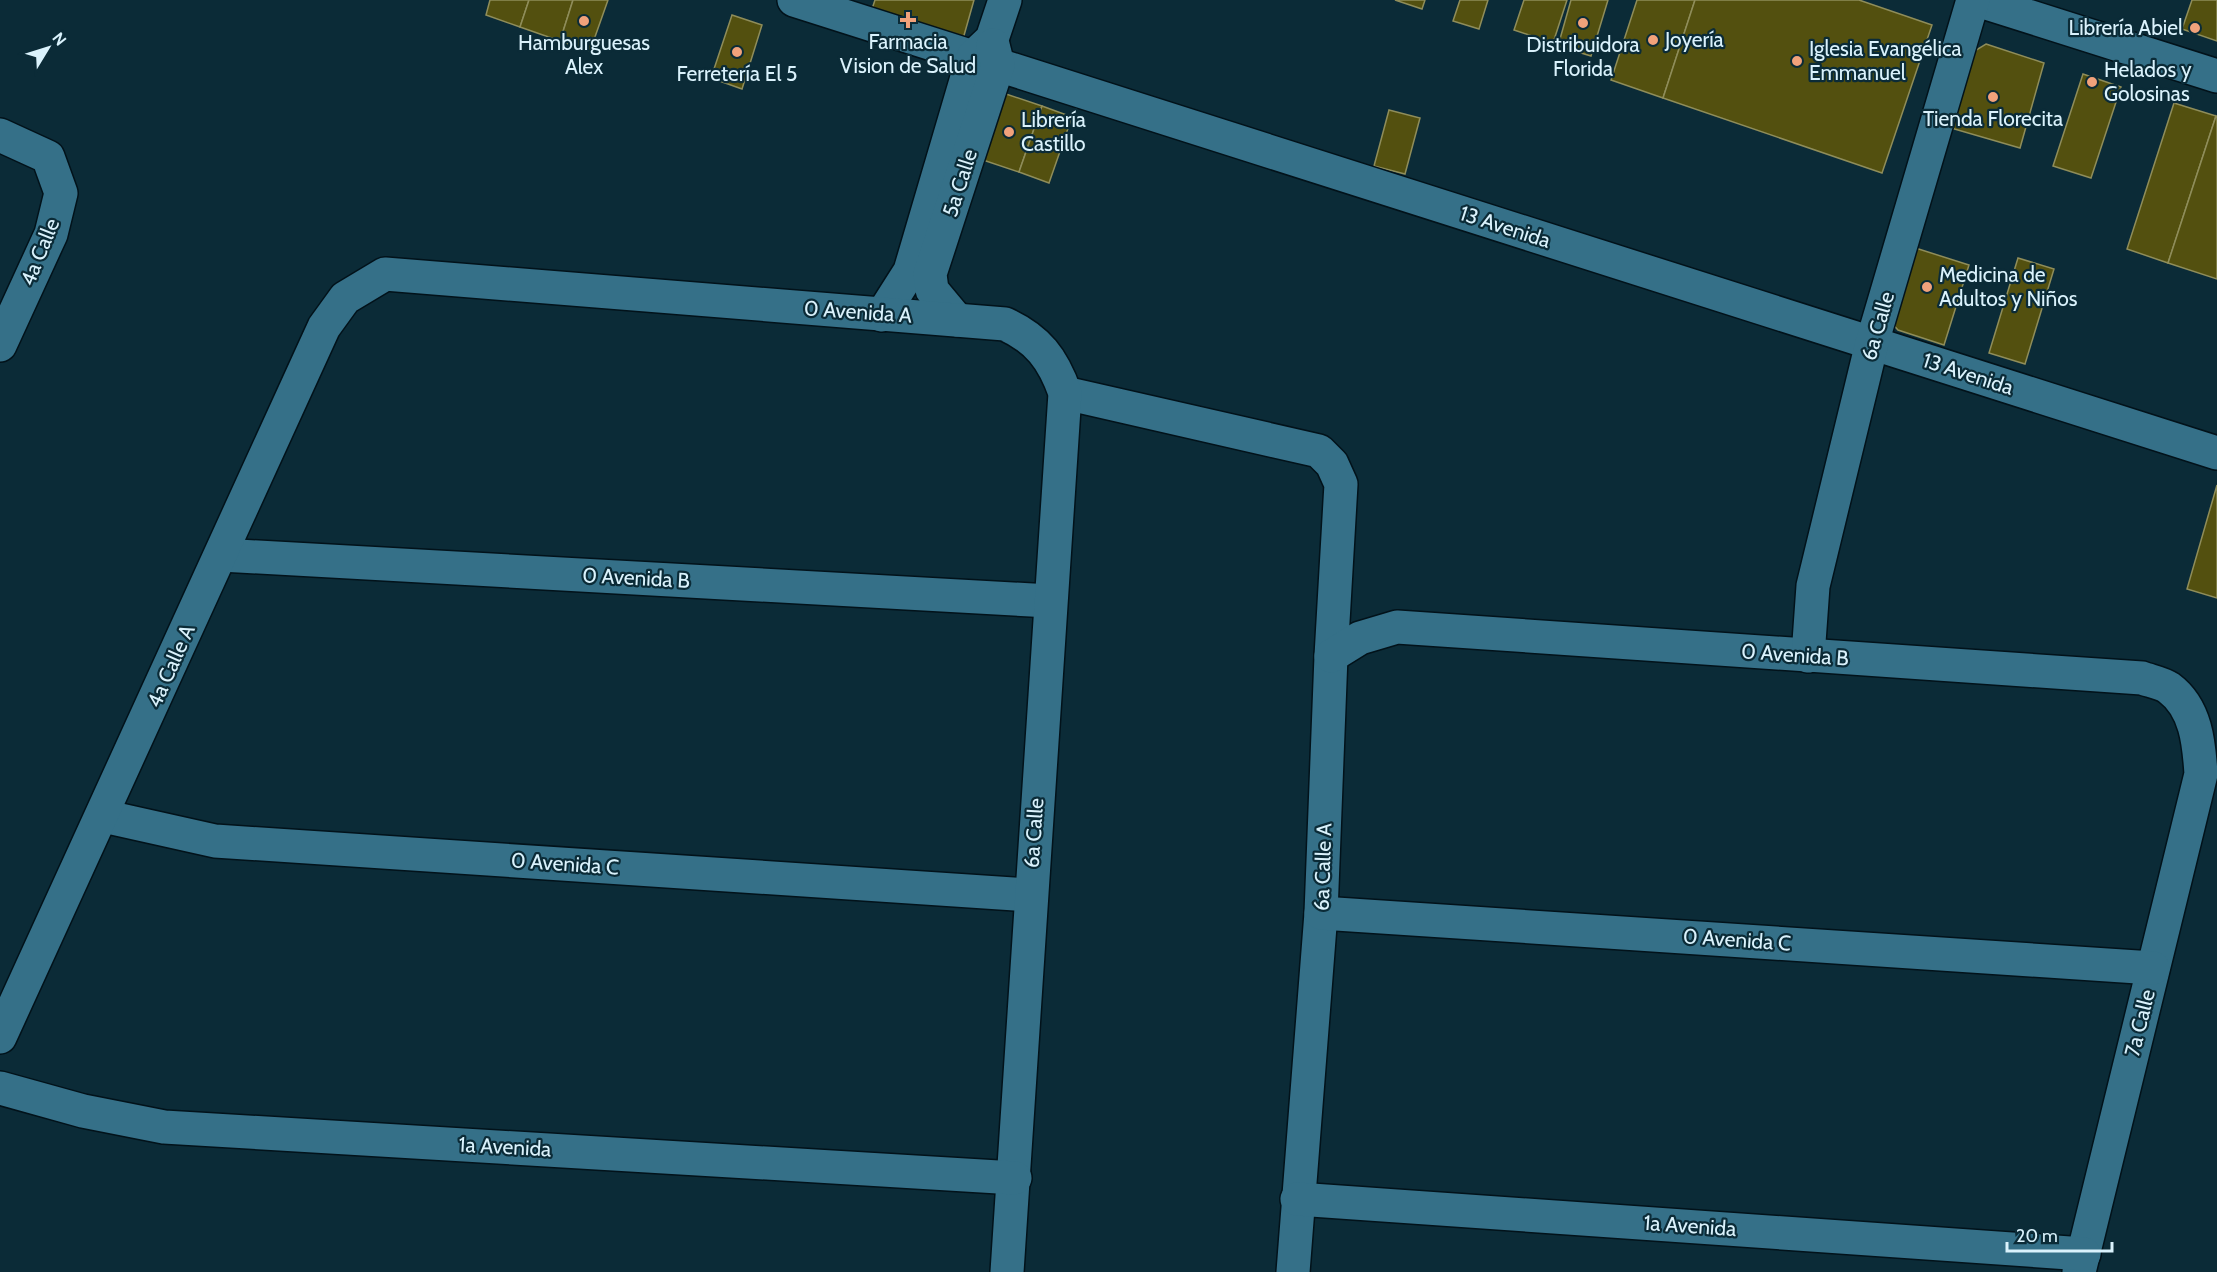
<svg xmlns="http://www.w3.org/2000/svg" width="2217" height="1272" viewBox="0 0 2217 1272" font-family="Cabin,sans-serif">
  <rect width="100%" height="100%" fill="#0b2b37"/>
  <!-- building -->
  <g fill="#53500f" stroke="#8f8d5a" stroke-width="1.5">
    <path d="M490 0H529L520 27 486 15Z"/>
    <path d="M529 0H573L560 41 520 27Z"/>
    <path d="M573 0H608L590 51 560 41Z"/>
    <path d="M875 0H974L963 39 871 12Z"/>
    <path d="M1395 0H1425L1422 9Z"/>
    <path d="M1460 0H1488L1479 29 1453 21Z"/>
    <path d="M1524 0H1567L1553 43 1514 30Z"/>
    <path d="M1571 0H1608L1591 56 1558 46Z"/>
    <path d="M1637 0H1695L1663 98 1611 80Z"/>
    <path d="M1695 0H1859L1932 25 1882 173 1663 98Z"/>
    <path d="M2192 0H2217V41L2182 29Z"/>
    <path d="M732 15 762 25 742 89 711 78Z"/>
    <path d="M1986 44 2044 63 2020 148 1944 126 1963 58Z"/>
    <path d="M2083 74 2121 87 2091 178 2053 166Z"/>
    <path d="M1000 92 1042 106 1019 172 977 158Z"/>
    <path d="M2174 103 2216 116 2168 263 2127 249Z"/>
    <path d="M1042 106 1072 117 1049 183 1019 172Z"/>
    <path d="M1389 110 1420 118 1405 174 1374 166Z"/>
    <path d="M2216 116 2217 117V279L2168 263Z"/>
    <path d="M1906 245 1969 265 1944 345 1898 330 1889 320Z"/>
    <path d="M2018 258 2054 269 2025 364 1989 353Z"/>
    <path d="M2217 485V598L2187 589Z"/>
  </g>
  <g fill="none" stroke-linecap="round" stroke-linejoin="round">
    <!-- minor casing -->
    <g stroke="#02121a" stroke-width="36">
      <g id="minor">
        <path d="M794 0 2217 453"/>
        <path d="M1977 0 2217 76"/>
        <path d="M0 135 48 157 61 193 51 234 0 345"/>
        <path d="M882 315 910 271 973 57 992 39 1005 0"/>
        <path d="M957 320 932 290 930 274 998 65 993 45"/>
        <path d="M1065 393 1319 451 1332 464 1341 484 1331 656 1321 913 1293 1272"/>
        <path d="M221 555 1050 601"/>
        <path d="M1331 656 1360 638 1397 627 2142 678C2150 681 2162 683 2169 688 2196 708 2199 743 2201 774L2079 1272"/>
        <path d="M1808 656 1813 586 1872 343 1973 0"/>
        <path d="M103 816 215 841 1030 895"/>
        <path d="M1321 913 2153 968"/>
        <path d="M0 1037 324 327 345 298 385 274 1005 324C1038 339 1053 359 1065 393L1007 1272"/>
        <path d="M0 1088 83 1111 164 1127 1015 1178"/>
        <path d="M1297 1199 2084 1254"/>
      </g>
    </g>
    <!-- minor -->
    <use href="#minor" stroke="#357088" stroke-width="33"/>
  </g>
  <!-- markers -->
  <g fill="#f1a27b" stroke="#0b2b37" stroke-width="2">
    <path d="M905 11h6v6h6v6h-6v6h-6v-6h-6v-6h6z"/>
    <circle cx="584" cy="21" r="6"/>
    <circle cx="1583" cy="23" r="6"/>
    <circle cx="2195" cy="28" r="6"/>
    <circle cx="1653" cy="40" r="6"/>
    <circle cx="737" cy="52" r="6"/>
    <circle cx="1797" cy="61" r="6"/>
    <circle cx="2092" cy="82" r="6"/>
    <circle cx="1993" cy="97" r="6"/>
    <circle cx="1009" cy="132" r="6"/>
    <circle cx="1927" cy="287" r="6"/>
  </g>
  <g text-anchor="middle" stroke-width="4.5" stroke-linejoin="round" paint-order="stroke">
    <!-- poi labels -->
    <g font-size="21" fill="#daf2fc" stroke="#0b2b37" text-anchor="start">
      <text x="2183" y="35" text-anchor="end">Librería Abiel</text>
      <text x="1665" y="47">Joyería</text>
      <text x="908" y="49" text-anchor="middle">Farmacia<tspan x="908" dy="24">Vision de Salud</tspan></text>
      <text x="584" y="50" text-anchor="middle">Hamburguesas<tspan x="584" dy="24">Alex</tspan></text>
      <text x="1583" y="52" text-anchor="middle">Distribuidora<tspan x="1583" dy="24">Florida</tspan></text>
      <text x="1809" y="56">Iglesia Evangélica<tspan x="1809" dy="24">Emmanuel</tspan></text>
      <text x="2104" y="77">Helados y<tspan x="2104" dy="24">Golosinas</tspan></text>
      <text x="737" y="81" text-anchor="middle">Ferretería El 5</text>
      <text x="1993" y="126" text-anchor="middle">Tienda Florecita</text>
      <text x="1021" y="127">Librería<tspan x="1021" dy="24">Castillo</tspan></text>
      <text x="1939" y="282">Medicina de<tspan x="1939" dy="24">Adultos y Niños</tspan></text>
    </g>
    <!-- street labels -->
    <g font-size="21" fill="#daf2fc" stroke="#0b2b37">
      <text transform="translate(960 183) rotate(-72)" y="7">5a Calle</text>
      <text transform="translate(1505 227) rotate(18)" y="7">13 Avenida</text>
      <text transform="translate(40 252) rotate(-68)" y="7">4a Calle</text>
      <text transform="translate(858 312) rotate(4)" y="7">0 Avenida A</text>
      <text transform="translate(1878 326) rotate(-74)" y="7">6a Calle</text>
      <text transform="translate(1968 374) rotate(18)" y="7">13 Avenida</text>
      <text transform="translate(636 578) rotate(3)" y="7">0 Avenida B</text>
      <text transform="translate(1795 655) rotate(4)" y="7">0 Avenida B</text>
      <text transform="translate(171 666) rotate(-66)" y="7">4a Calle A</text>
      <text transform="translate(1034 833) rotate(-86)" y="7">6a Calle</text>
      <text transform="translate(565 864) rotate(4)" y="7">0 Avenida C</text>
      <text transform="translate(1323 867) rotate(-88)" y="7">6a Calle A</text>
      <text transform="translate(1737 940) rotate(4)" y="7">0 Avenida C</text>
      <text transform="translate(2140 1023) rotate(-76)" y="7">7a Calle</text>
      <text transform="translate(505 1147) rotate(3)" y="7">1a Avenida</text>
      <text transform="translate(1690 1226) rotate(4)" y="7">1a Avenida</text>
    </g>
  </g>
  <!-- north arrow -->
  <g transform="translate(48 48) rotate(52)" stroke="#0b2b37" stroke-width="4.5" paint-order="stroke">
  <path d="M0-4.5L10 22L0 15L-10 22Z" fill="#daf2fc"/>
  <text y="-9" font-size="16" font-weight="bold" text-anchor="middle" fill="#daf2fc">N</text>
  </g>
  <!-- scale -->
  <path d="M2007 1242v9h105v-9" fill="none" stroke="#daf2fc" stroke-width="3"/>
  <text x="2016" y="1242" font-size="18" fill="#daf2fc" stroke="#0b2b37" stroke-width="4.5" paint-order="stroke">20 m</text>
</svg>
